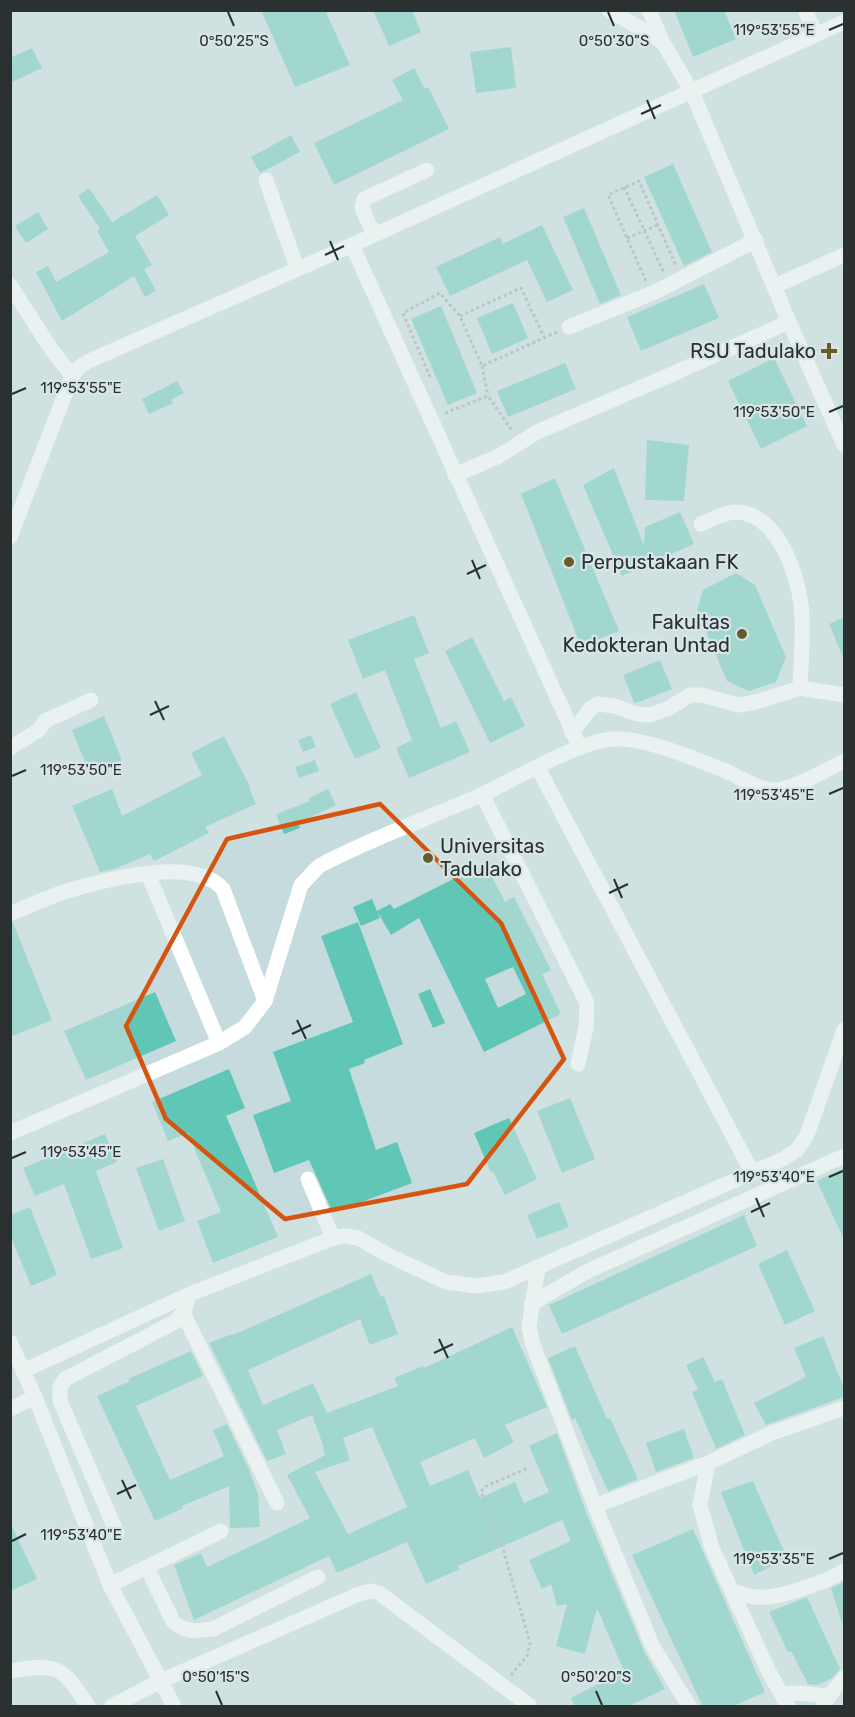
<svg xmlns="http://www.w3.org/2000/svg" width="855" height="1717" viewBox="0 0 855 1717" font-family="Rubik,sans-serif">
  <rect width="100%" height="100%" fill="#d8e5e6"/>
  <!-- built -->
  <rect fill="#c5dbdd" x="11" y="11" width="833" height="1695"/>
  <!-- building -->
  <g fill="#60c6b6" fill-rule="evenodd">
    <path d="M261 10H325L350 65 295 87Z"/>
    <path d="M373 10H412L421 32 389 46Z"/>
    <path d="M674 10H724L736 39 693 57Z"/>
    <path d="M511 47 516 88 476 93 470 52Z"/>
    <path d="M32 48 42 68 10 83V58Z"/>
    <path d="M414 68 425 89 428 87 449 129 334 185 314 143 403 100 392 80Z"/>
    <path d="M291 135 300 152 260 173 251 157Z"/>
    <path d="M673 164 712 252 684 266 644 177Z"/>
    <path d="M89 188 112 222 157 195 169 215 135 236 152 265 144 269 156 291 145 297 134 276 62 321 36 272 48 266 56 282 109 252 97 231 100 229 78 196Z"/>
    <path d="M584 208 621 295 600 304 563 217Z"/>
    <path d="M38 212 48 229 26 243 15 226Z"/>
    <path d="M542 225 573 290 547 302 527 260 450 296 436 267 500 237 503 244Z"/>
    <path d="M704 284 719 318 641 351 627 317Z"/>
    <path d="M513 303 528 338 492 354 477 318Z"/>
    <path d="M441 306 477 393 448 405 411 319Z"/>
    <path d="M774 358 807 426 761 449 728 381Z"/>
    <path d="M565 363 576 389 508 417 497 391Z"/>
    <path d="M177 381 184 393 171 400 173 403 149 414 142 399Z"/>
    <path d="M647 440 689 445 684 501 645 500Z"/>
    <path d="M614 468 644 546 645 527 680 512 694 544 622 576 583 485Z"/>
    <path d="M555 478 619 631 581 646 521 494Z"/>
    <path d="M736 573 755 585 786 657 776 682 749 691 727 681 697 610 703 590Z"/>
    <path d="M414 615 429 653 414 659 441 728 456 721 470 752 409 778 396 748 412 740 385 670 363 679 348 640Z"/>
    <path d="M844 617V660L829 624Z"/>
    <path d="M472 637 504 701 511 697 525 726 490 743 445 651Z"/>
    <path d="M660 660 672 689 636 703 634 702 623 675Z"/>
    <path d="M356 692 381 748 355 759 330 704Z"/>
    <path d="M104 716 122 760 90 774 72 730Z"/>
    <path d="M311 735 316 747 303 752 298 740Z"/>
    <path d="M224 736 250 787 249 788 256 804 205 827 209 833 154 861 150 854 115 869 100 872 72 806 112 789 122 816 202 775 191 753Z"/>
    <path d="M315 760 319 771 299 778 295 767Z"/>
    <path d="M328 789 336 805 298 823 300 828 284 834 276 814 310 801 309 798Z"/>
    <path d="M485 863 505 902 514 897 551 970 542 974 561 1014 484 1052 419 918 391 935 377 911 390 904 394 909ZM513 967 526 994 498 1008 485 979Z"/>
    <path d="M372 899 380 918 361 926 353 907Z"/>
    <path d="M358 922 403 1044 364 1060 365 1063 349 1069 376 1150 397 1142 412 1183 333 1213 309 1160 274 1173 253 1115 291 1101 273 1052 353 1022 321 936Z"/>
    <path d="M13 923 52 1020 10 1037V924Z"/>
    <path d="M430 989 445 1023 433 1028 418 994Z"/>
    <path d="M155 992 176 1041 86 1080 64 1031Z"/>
    <path d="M229 1069 245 1108 226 1116 278 1237 213 1263 197 1221 221 1212 188 1133 168 1141 152 1102Z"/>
    <path d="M570 1098 595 1159 562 1173 537 1111Z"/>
    <path d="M509 1118 537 1179 505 1195 493 1172 491 1173 474 1133Z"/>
    <path d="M105 1134 117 1162 96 1171 123 1248 91 1259 64 1184 35 1196 23 1168Z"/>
    <path d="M163 1159 185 1221 159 1231 136 1168Z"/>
    <path d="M844 1168V1240L817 1181Z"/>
    <path d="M559 1202 569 1227 537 1239 527 1215Z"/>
    <path d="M30 1207 57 1275 31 1286 10 1235V1215Z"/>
    <path d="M744 1215 757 1246 562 1334 549 1305Z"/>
    <path d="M787 1250 815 1311 785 1325 758 1264Z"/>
    <path d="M371 1274 381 1297 384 1296 398 1334 370 1345 360 1319 248 1370 263 1405 313 1383 327 1413 398 1386 394 1378 423 1366 424 1368 512 1327 547 1407 505 1425 514 1442 484 1458 475 1438 420 1462 430 1486 468 1470 480 1498 515 1482 524 1503 549 1492 529 1446 557 1433 586 1512 644 1651 665 1689 627 1707H575L571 1698 624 1671 597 1608 585 1654 556 1646 567 1604 557 1606 551 1584 542 1589 529 1560 571 1541 562 1520 458 1566 460 1569 426 1584 407 1542 337 1573 329 1556 194 1620 174 1565 201 1553 207 1567 310 1518 287 1475 325 1455 323 1448H324L312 1415 277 1430 286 1454 267 1461 209 1343 232 1334 233 1335ZM372 1427 407 1507 348 1534 315 1472 350 1460 343 1438Z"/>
    <path d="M823 1336 844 1388V1397L766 1425 754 1403 806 1377 794 1348Z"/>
    <path d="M575 1346 607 1419 610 1418 638 1479 608 1491 575 1418 572 1420 548 1358Z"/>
    <path d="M191 1351 203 1376 136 1406 170 1480 224 1456 213 1430 227 1424 249 1469 258 1494 260 1527 230 1528 229 1486 182 1506 183 1508 155 1521 97 1396 130 1381 128 1379Z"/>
    <path d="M703 1357 715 1382 722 1379 745 1435 716 1449 692 1392 698 1389 686 1365Z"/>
    <path d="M684 1429 694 1458 656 1472 646 1443Z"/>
    <path d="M753 1481 787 1558 754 1575 721 1492Z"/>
    <path d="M10 1522 37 1579 10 1591Z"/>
    <path d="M693 1529 765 1692 731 1707H703L632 1555Z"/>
    <path d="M844 1582V1622L842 1623 831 1588Z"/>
    <path d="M807 1597 840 1669 832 1678 817 1685 808 1684 791 1651 788 1652 769 1612Z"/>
  </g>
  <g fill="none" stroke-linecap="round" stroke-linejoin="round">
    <!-- path -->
    <g stroke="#959fa0" stroke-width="3" stroke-dasharray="3 3" stroke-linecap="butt">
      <path d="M624 187 664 273"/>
      <path d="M627 238 658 225"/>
      <path d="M646 281 608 195 639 181 676 266"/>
      <path d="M460 316 521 288 544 337"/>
      <path d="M482 366 488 396"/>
      <path d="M430 377 403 313 440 293 460 316 482 366 557 332"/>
      <path d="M445 413 488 396 513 432"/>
      <path d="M511 1675 527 1656 530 1643 503 1549 481 1492 484 1487 528 1468"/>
    </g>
    <!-- minor -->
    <g stroke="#fff" stroke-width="15">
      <path d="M609 10 662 41"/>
      <path d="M649 10 662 41 692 92 789 322 844 445"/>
      <path d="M805 10 816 34"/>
      <path d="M266 180 297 268"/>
      <path d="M374 235 362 208 364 199 427 170"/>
      <path d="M352 245 580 748"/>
      <path d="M10 285 51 349 72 376"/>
      <path d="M775 286 844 255"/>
      <path d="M569 327 655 292 756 240"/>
      <path d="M455 475 499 456 537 432 668 376 789 322"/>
      <path d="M701 524C711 520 725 512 735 512 779 512 800 579 802 615 803 639 801 664 800 688"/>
      <path d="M10 537 72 376 78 368 89 361 352 245 844 22"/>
      <path d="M572 733 591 708 598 704 615 706 637 714 650 715 667 709 690 695H702L738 705 756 702 800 688 844 695"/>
      <path d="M10 748 39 730 45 721 91 700"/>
      <path d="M538 768 752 1172"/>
      <path d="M482 794 587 1003 586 1028 578 1064"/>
      <path d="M148 874 219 1043"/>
      <path d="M10 914C29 906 48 897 67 891 104 880 193 855 223 889L265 1001"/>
      <path d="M10 1133 219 1043 245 1027 265 1001 301 885 319 866C371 838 427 819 481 795 518 778 575 742 614 739 643 737 696 759 723 770 739 776 756 789 773 790 791 791 828 769 844 761"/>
      <path d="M308 1179 333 1238"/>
      <path d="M538 1268 529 1327 533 1345 595 1506 653 1647 689 1706"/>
      <path d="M531 1305 541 1298 588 1271 844 1156"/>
      <path d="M183 1313 277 1503"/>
      <path d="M10 1342 35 1397 110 1585 174 1706"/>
      <path d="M23 1371 190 1294 333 1238 344 1236 358 1238 388 1255 446 1282 476 1286 504 1282 783 1159 797 1150 807 1135 844 1030"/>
      <path d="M10 1409 35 1397"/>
      <path d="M595 1506 708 1463"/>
      <path d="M117 1533 60 1401V1387L65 1379 175 1322 183 1313 190 1294"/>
      <path d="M147 1568 173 1621C184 1633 197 1631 213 1629L318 1577"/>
      <path d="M110 1585 221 1531"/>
      <path d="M732 1591C740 1593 748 1596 755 1597 778 1600 825 1582 844 1571"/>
      <path d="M10 1671C58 1663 62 1666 88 1706"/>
      <path d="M782 1694 799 1693 829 1696"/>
      <path d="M112 1706 161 1681 359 1594 371 1591 379 1593 530 1706"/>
      <path d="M788 1706 769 1672 712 1548 700 1505 708 1463 772 1433 844 1408"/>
      <path d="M823 1706 829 1696 844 1678"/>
    </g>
  </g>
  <!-- marked area -->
  <path d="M0 0H855V1717H0ZM380 804 501 923 564 1059 467 1184 285 1219 166 1119 126 1026 227 839Z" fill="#d8e5e6" fill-opacity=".55" fill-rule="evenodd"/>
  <path fill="none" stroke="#d55510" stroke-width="4.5" stroke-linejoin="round" d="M380 804 501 923 564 1059 467 1184 285 1219 166 1119 126 1026 227 839Z"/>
  <!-- ticks -->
  <path fill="none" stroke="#2b3031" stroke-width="2" d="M228 12 234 26M608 12 614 26M829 30 843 24M647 100 655 119M641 114 661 105M330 241 338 260M325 255 344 246M12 394 26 388M829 412 843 406M472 560 480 579M467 574 486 565M155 701 164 720M150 715 169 706M12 776 26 770M829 794 843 788M614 879 622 898M609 893 628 884M297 1020 306 1039M292 1034 311 1025M12 1158 26 1152M829 1177 843 1171M756 1198 764 1217M751 1212 770 1203M439 1339 448 1358M434 1353 453 1344M122 1480 131 1499M117 1494 136 1485M12 1541 26 1534M829 1559 843 1553M216 1691 222 1705M596 1691 602 1705"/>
  <!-- markers -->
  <g fill="#685d2a" stroke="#d8e5e6" stroke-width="2">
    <path d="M826 342h6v6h6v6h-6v6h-6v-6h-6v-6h6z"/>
    <circle cx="569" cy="562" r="6"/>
    <circle cx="742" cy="634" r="6"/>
    <circle cx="428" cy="858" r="6"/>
  </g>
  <g text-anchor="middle" stroke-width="4.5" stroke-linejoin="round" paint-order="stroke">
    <!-- poi labels -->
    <g font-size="20" fill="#2b3031" stroke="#d8e5e6" text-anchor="end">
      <text x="816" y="358">RSU Tadulako</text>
      <text x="581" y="569" text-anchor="start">Perpustakaan FK</text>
      <text x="730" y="629">Fakultas<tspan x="730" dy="23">Kedokteran Untad</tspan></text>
      <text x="440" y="853" text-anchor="start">Universitas<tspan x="440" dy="23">Tadulako</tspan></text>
    </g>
  </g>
  <g font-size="15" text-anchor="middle" fill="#2b3031" stroke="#d8e5e6" stroke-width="4.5" stroke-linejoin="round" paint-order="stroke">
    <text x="774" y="35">119°53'55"E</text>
    <text x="614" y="46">0°50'30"S</text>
    <text x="234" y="46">0°50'25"S</text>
    <text x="81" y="393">119°53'55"E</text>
    <text x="774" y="417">119°53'50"E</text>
    <text x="81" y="775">119°53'50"E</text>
    <text x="774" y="800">119°53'45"E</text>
    <text x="81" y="1157">119°53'45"E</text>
    <text x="774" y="1182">119°53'40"E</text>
    <text x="81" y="1540">119°53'40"E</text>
    <text x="774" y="1564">119°53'35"E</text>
    <text x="216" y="1682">0°50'15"S</text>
    <text x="596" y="1682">0°50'20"S</text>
  </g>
  <!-- border -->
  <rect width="855" height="1717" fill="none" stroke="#2b3031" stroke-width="24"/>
</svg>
